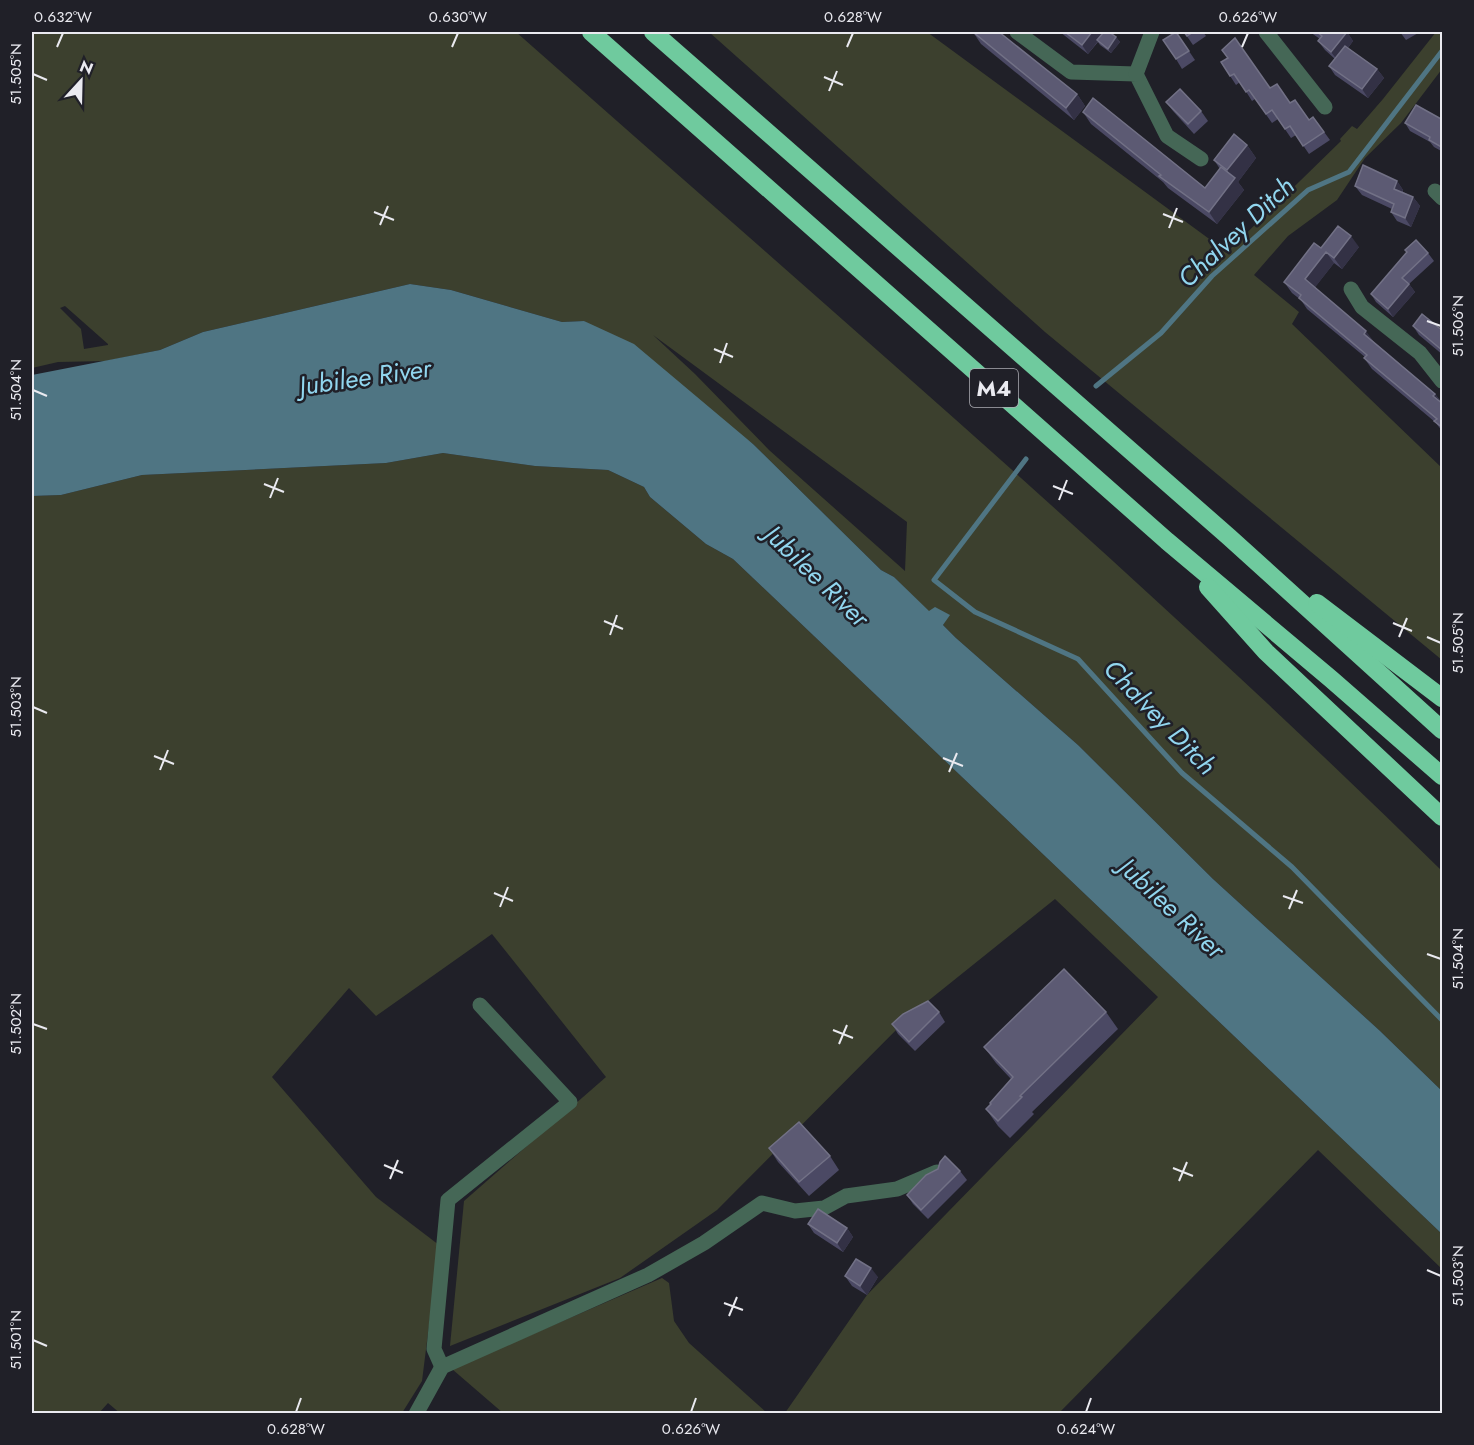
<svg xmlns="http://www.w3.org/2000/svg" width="1474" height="1445" viewBox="0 0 1474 1445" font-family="Jost,sans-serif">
  <rect width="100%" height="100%" fill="#202028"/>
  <!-- green -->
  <g fill="#3c402e" fill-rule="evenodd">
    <path d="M32 32H516C828 308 1145 579 1442 871V1091L1379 1030 1213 879 1078 745 956 638 943 625 949 615 929 612 894 577 881 570 753 444 584 321 562 322 451 290 410 284 203 332 160 350 106 361 58 362 32 368ZM65 306 108 344V345L84 349 81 329 60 308ZM653 335 907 522 905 571 769 450 695 374Z"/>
    <path d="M709 32H927L1227 252 1341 141 1340 139 1352 126 1357 129 1383 99 1436 32H1442V69L1401 123 1365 158 1337 200 1288 236 1254 275 1299 312 1292 324 1442 468V660L1045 332Z"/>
    <path d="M443 453 535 466 608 470 644 487 650 497 706 544 733 559 1442 1234V1269L1318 1150 1059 1413H785L867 1295 1158 997 1055 899 913 1013 717 1210 620 1278 450 1346 464 1201 606 1077 492 934 376 1016 349 988 272 1077 376 1197 439 1245 422 1381 402 1413 121 1414 108 1403 99 1413H32V496L61 495 142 475 386 463Z"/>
    <path d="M662 1278 669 1283 674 1321 689 1343 767 1413H503L452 1369Z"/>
  </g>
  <!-- water -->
  <path fill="#4f7583" d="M410 284 451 290 562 322 584 321 634 344 753 444 881 570 894 577 929 611 935 607 950 615 943 625 956 638 1078 745 1213 879 1379 1030 1442 1091V1234L733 559 706 544 650 497 644 487 608 470 535 466 443 453 386 463 142 475 61 495 32 496V375L160 350 203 332Z"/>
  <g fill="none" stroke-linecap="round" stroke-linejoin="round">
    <!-- stream -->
    <g stroke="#4f7583" stroke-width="5">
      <path d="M1096 386 1161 333 1212 276 1308 190 1349 172 1442 51"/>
      <path d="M1026 459 934 580 975 612 1078 659 1182 773 1292 867 1442 1020"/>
    </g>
    <!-- minor -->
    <g stroke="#456756" stroke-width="15">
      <path d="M1017 32 1071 72 1136 74 1167 136 1201 159"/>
      <path d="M1266 32 1325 107"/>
      <path d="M1136 74 1152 32"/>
      <path d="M1435 191 1442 198"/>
      <path d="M1351 289 1362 307 1420 353 1442 381"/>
      <path d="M442 1367 434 1349 448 1200 570 1102 480 1005"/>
      <path d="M416 1414 442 1367 648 1275 704 1243 762 1203 795 1211 824 1208 846 1196 897 1189 937 1172"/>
    </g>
    <!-- highway -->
    <g stroke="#6fca9e" stroke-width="18">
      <path d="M591 32 1167 541 1331 679 1442 776"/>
      <path d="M653 32 1229 537 1442 730"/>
      <path d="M1208 587 1266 652 1442 817"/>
      <path d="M1317 603 1442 698"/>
    </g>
  </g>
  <!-- wall -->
  <g fill="#4b4964">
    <path d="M973 32 1077 94 1085 106 1074 120 981 44Z"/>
    <path d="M1060 32H1099L1101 35 1116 37 1120 42 1111 53 1100 45 1098 42 1088 54Z"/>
    <path d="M1176 32 1195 60 1182 69 1176 59Z"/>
    <path d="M1184 32H1203L1206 36 1193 45Z"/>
    <path d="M1310 32H1347L1353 41 1348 48 1377 69 1384 78 1368 98 1335 75 1329 66 1335 59 1325 50 1318 41 1320 39Z"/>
    <path d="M1400 32H1420L1406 40Z"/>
    <path d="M1221 62 1270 88 1290 103 1309 120 1313 117 1330 140 1309 154 1296 135 1291 138 1278 119 1272 123 1255 99 1252 101 1240 82 1236 85Z"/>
    <path d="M1166 102 1201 111 1208 121 1194 134 1173 111Z"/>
    <path d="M1083 112 1205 188 1220 169 1214 160 1247 145 1256 158 1238 182 1244 190 1217 224 1168 188 1163 182 1091 124Z"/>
    <path d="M1443 120V152L1434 147 1430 142 1410 131 1405 123Z"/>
    <path d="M1397 181 1403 190V192L1413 197 1420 206 1411 227 1397 221 1391 212 1392 209 1362 195 1355 186Z"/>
    <path d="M1359 247 1342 269 1334 263 1315 287 1374 342 1435 394 1443 404V432L1435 422 1372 369 1364 358 1365 357 1307 309 1301 300 1292 293 1284 282 1321 248Z"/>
    <path d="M1428 253 1434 261 1409 284 1415 292 1393 317 1376 302 1371 294Z"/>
    <path d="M1413 326 1443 331V355L1419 335Z"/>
    <path d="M939 1012 945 1022 915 1051 898 1034 892 1024Z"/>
    <path d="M1106 1012 1118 1029 1032 1112 1034 1114 1010 1138 998 1126 986 1109 1011 1079 996 1063 984 1047Z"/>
    <path d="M769 1148 830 1156 839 1170 809 1196 778 1162Z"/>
    <path d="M960 1171 967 1180 928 1219 913 1204 907 1195Z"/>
    <path d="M808 1224 847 1228 853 1237 843 1252 814 1233Z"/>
    <path d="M845 1276 878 1277 867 1295 852 1286Z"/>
  </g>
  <!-- shaded-wall -->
  <g fill="#333145">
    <path d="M1092 32H1099L1102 36 1088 54 1082 45Z"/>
    <path d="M1347 32 1353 41 1338 61 1331 52Z"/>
    <path d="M1116 37 1120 42 1111 53 1108 49Z"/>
    <path d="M1377 69 1384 78 1368 98 1362 89Z"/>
    <path d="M1077 94 1085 106 1074 120 1066 108Z"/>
    <path d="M1247 145 1256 158 1238 182 1244 190 1217 224 1209 212 1233 180 1227 170Z"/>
    <path d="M1397 181 1403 190 1400 198 1394 189Z"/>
    <path d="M1413 197 1420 206 1411 227 1405 218Z"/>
    <path d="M1351 236 1359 247 1342 269 1334 258Z"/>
    <path d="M1326 252 1334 263 1313 290 1305 279Z"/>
    <path d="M1409 284 1415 292 1393 317 1388 309Z"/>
    <path d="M1366 331 1374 342 1364 334Z"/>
    <path d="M1435 394 1443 405 1433 396Z"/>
    <path d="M847 1228 853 1237 843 1252 837 1243Z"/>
    <path d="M871 1268 878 1277 867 1295 860 1286Z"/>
  </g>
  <!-- building -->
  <g fill="#5c5a73" stroke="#727186" stroke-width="1.5">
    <path d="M973 32H999L1077 94 1066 108Z"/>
    <path d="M1065 32H1092L1082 45Z"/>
    <path d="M1104 32H1109L1116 37 1108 49 1097 40Z"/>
    <path d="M1176 32 1189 51 1176 59 1163 40Z"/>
    <path d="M1184 32H1193L1187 36Z"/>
    <path d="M1317 32H1347L1331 52 1318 41 1322 36Z"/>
    <path d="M1235 38 1270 88 1277 84 1290 103 1295 100 1309 120 1313 117 1324 132 1303 146 1290 126 1285 129 1272 110 1266 114 1249 90 1246 92 1234 74 1230 76 1221 62 1228 58 1222 50Z"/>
    <path d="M1345 46 1377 69 1362 89 1329 66Z"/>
    <path d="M1180 89 1201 111 1188 124 1166 102Z"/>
    <path d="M1093 98 1205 188 1221 167 1235 178 1209 212 1159 176 1161 175 1083 112Z"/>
    <path d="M1416 105 1443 120V148L1429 140 1430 137 1405 123Z"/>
    <path d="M1234 134 1247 145 1227 170 1214 160Z"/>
    <path d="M1363 165 1397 181 1394 189 1413 197 1405 218 1391 212 1394 204 1355 186Z"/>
    <path d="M1338 226 1351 236 1334 258 1326 252 1305 279 1366 331 1364 334 1435 394 1433 396 1443 404V428L1434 421 1437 419 1364 358 1367 355 1299 298 1301 295 1284 282 1314 243 1321 248Z"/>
    <path d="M1416 240 1428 253 1402 278 1409 284 1388 309 1371 294 1407 252 1405 250Z"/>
    <path d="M1422 314 1443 331V351L1413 326Z"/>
    <path d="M1064 969 1106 1012 1020 1096 1022 1097 998 1121 986 1109 991 1104 990 1103 1013 1077 984 1047Z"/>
    <path d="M928 1001 939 1012 909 1042 892 1024 903 1014Z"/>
    <path d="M799 1122 830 1156 799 1182 769 1148Z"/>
    <path d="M945 1156 960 1171 921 1210 907 1195 926 1175 938 1169 940 1162Z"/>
    <path d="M818 1209 847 1228 837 1243 808 1224Z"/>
    <path d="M856 1259 871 1268 860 1286 845 1276Z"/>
  </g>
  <!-- ticks -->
  <path fill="none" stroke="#eaeaf0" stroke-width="2" d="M57 47 63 33M452 47 458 33M847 47 853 33M1242 47 1248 33M33 74 47 80M824 77 843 85M829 91 837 71M374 212 394 220M1163 214 1183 222M380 225 388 206M1169 228 1177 208M1427 321 1441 326M714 349 733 357M720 363 727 343M33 390 47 396M264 484 284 492M1053 486 1073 494M270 498 278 478M1059 500 1067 480M604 621 623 629M1393 623 1412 631M610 635 617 615M1399 637 1407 618M1427 637 1441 643M33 707 47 713M154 756 174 764M943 758 963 766M160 770 168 750M949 772 957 753M494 893 513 901M1283 896 1303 903M500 907 508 887M1289 909 1297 890M1427 954 1441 959M33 1024 47 1029M833 1030 853 1038M839 1044 847 1025M384 1165 403 1173M1173 1168 1193 1176M390 1179 398 1160M1179 1181 1187 1162M1427 1270 1441 1276M724 1303 743 1310M729 1316 737 1297M33 1340 47 1346M296 1412 301 1398M691 1412 696 1398M1086 1412 1091 1398"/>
  <g text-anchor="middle" stroke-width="5" stroke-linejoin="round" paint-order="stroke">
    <!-- shield labels -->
    <rect fill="#202028" stroke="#adadb4" stroke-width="1.5" x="970" y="369" width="48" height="38" rx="4.5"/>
    <g font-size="22" font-weight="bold" fill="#eaeaf0">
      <text x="994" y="396">M4</text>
    </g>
    <!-- water labels -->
    <g font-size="26" font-style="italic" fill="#91d6ef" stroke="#202028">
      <text transform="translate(1236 232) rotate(-43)" y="9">Chalvey Ditch</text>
      <text transform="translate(365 377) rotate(-8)" y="9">Jubilee River</text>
      <text transform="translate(817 576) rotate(44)" y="9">Jubilee River</text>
      <text transform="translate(1160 717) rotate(46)" y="9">Chalvey Ditch</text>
      <text transform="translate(1172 908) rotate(43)" y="9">Jubilee River</text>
    </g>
  </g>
  <!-- border -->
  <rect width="1474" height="1445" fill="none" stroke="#202028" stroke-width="66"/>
  <!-- north arrow -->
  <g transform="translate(81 81) rotate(22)" stroke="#202028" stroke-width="4.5" paint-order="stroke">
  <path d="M0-4.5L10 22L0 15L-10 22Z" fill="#eaeaf0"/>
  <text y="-9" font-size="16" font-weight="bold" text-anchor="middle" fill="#eaeaf0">N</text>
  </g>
  <rect x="33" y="33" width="1408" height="1379" fill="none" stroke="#eaeaf0" stroke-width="2"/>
  <g font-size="15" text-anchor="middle" fill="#eaeaf0">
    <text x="63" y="22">0.632°W</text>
    <text x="458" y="22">0.630°W</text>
    <text x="853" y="22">0.628°W</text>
    <text x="1248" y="22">0.626°W</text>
    <text transform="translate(16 74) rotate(-90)" y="5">51.505°N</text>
    <text transform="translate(1458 326) rotate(-90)" y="5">51.506°N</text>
    <text transform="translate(16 390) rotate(-90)" y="5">51.504°N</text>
    <text transform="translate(1458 643) rotate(-90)" y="5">51.505°N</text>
    <text transform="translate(16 707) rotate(-90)" y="5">51.503°N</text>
    <text transform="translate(1458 959) rotate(-90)" y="5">51.504°N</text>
    <text transform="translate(16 1024) rotate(-90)" y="5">51.502°N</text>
    <text transform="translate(1458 1276) rotate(-90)" y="5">51.503°N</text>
    <text transform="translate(16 1340) rotate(-90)" y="5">51.501°N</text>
    <text x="296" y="1434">0.628°W</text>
    <text x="691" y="1434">0.626°W</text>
    <text x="1086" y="1434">0.624°W</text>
  </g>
</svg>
